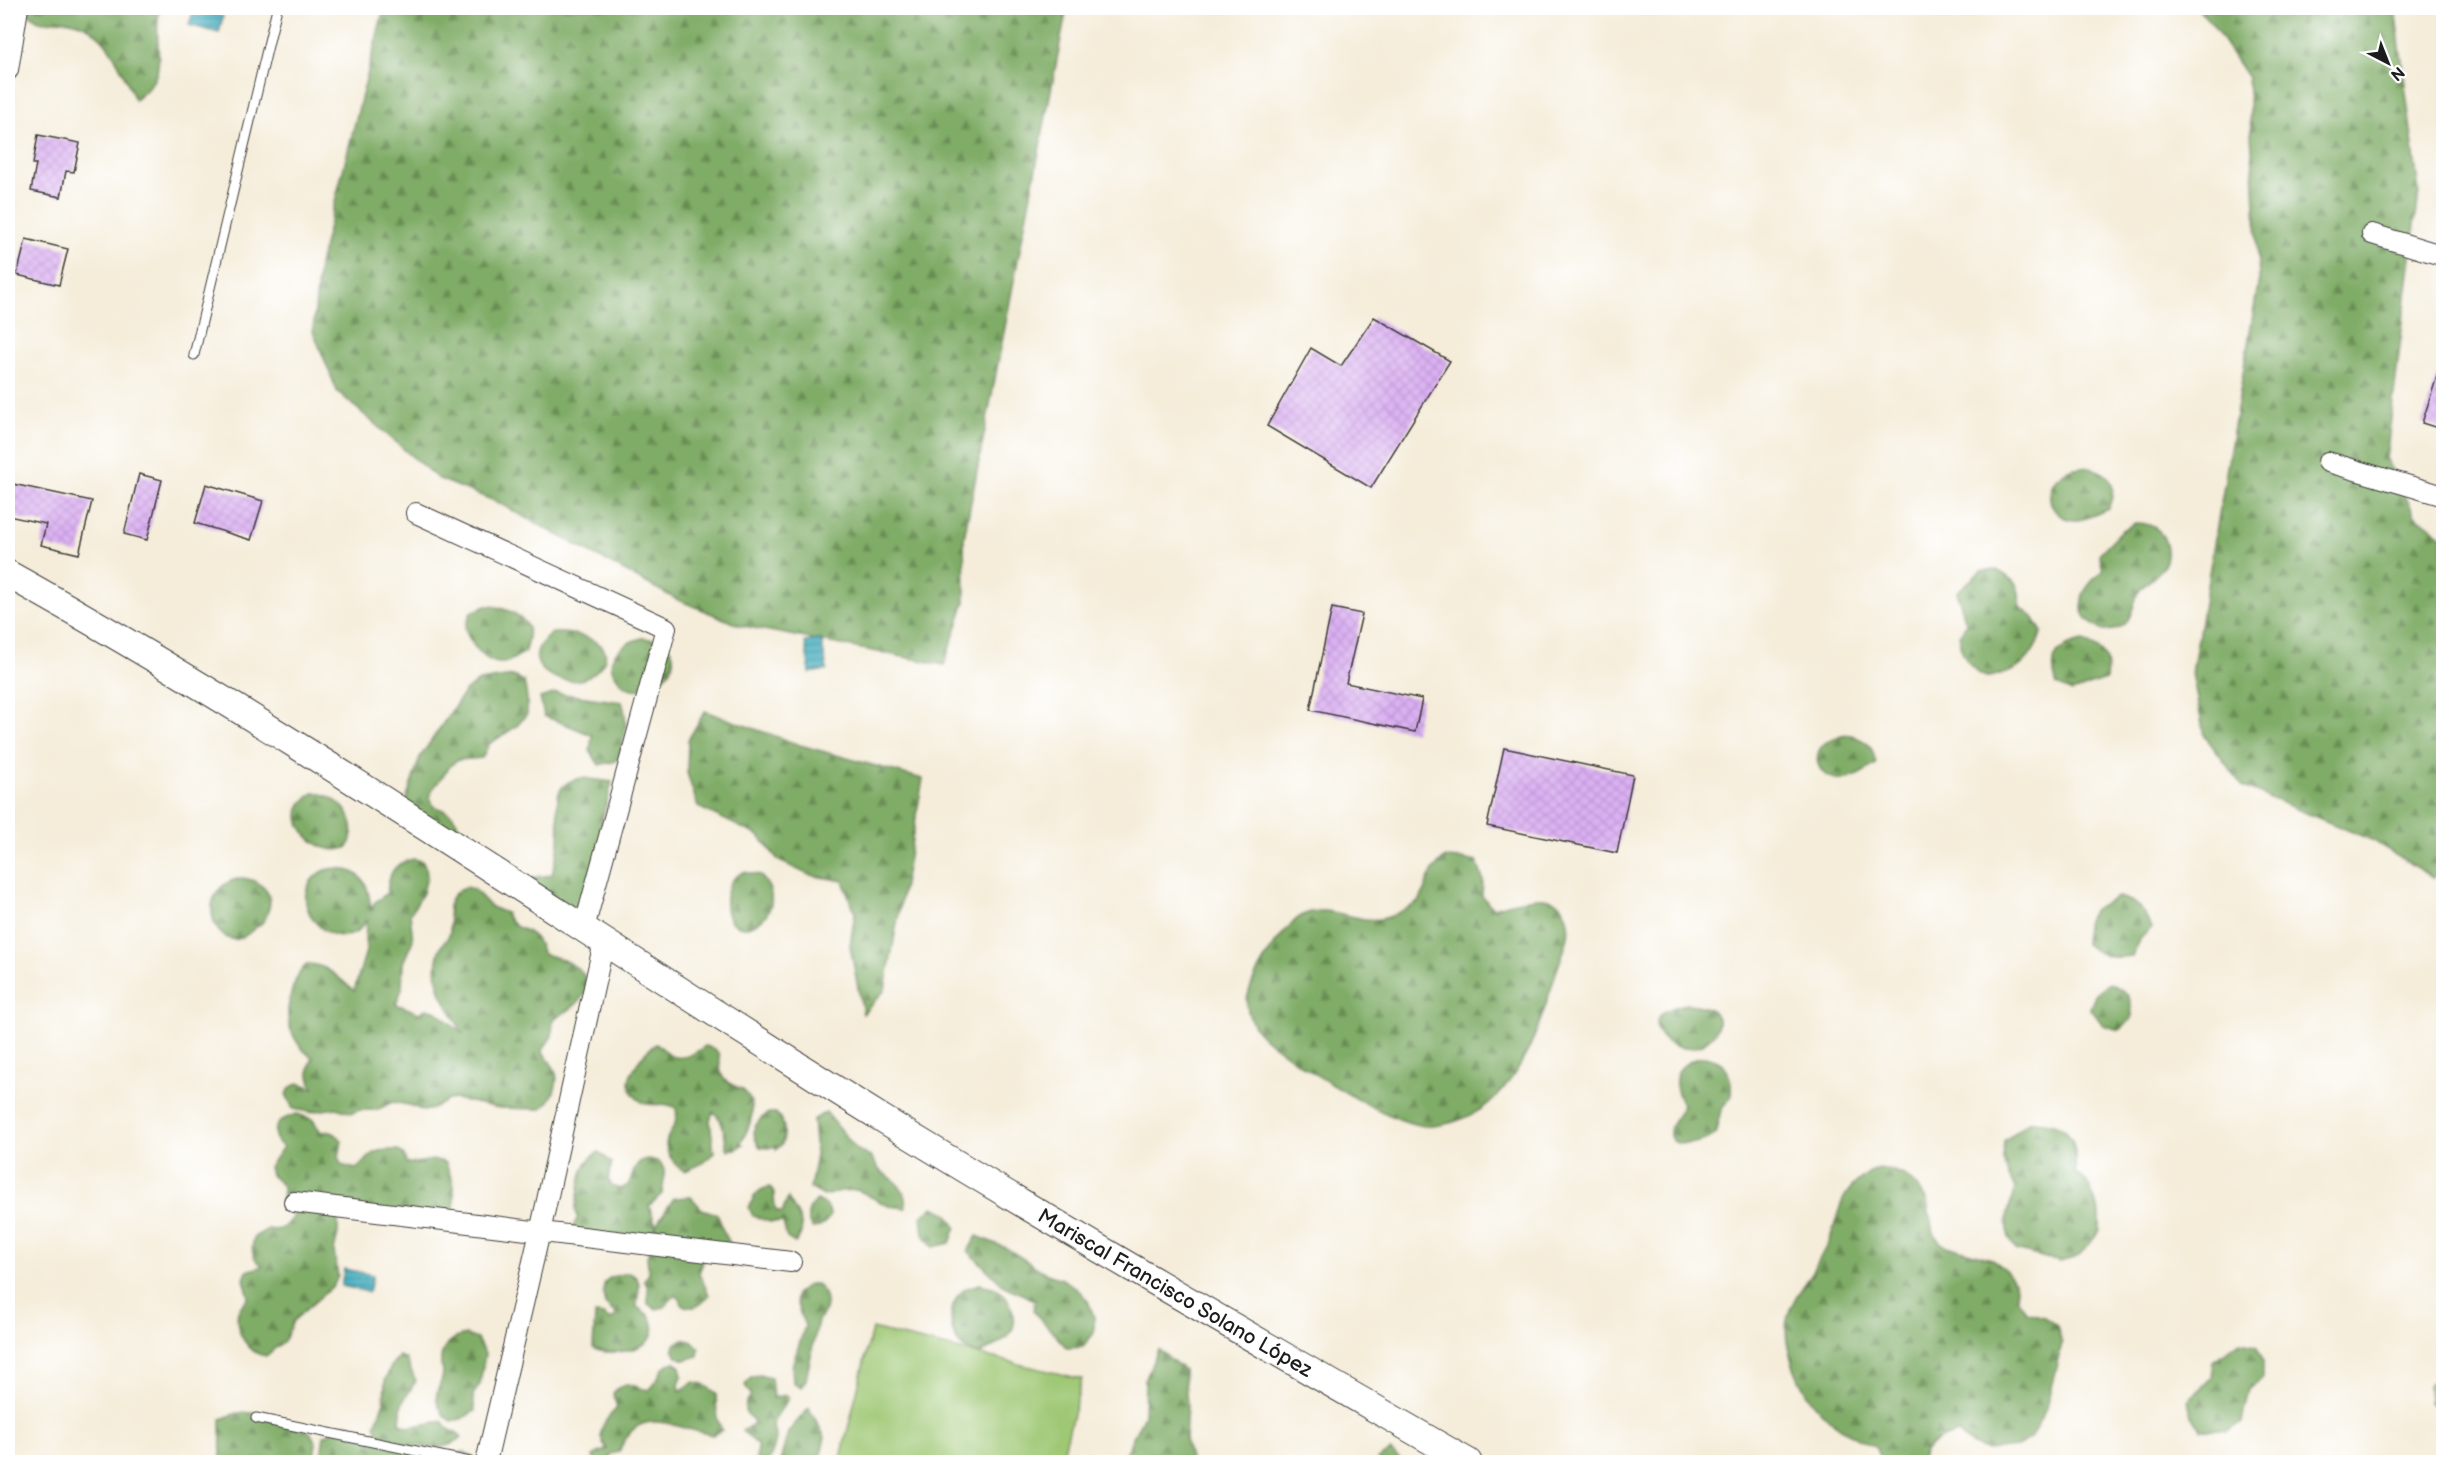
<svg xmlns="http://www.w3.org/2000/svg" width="2451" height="1470" viewBox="0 0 2451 1470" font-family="'Balsamiq Sans',sans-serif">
  <defs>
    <pattern id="forest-firs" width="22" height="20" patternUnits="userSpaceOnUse" patternTransform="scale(1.5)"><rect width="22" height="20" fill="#7fac66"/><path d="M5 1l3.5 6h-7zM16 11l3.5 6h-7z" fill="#678b53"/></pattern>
    <pattern id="water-rules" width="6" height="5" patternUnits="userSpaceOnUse" patternTransform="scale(1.5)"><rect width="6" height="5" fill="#3facbd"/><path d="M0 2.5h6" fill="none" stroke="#348b99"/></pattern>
    <pattern id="building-cross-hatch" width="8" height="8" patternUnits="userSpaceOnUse" patternTransform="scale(1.5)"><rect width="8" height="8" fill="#dbb0f3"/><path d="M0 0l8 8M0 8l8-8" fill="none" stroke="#bb97d0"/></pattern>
  </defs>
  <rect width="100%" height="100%" fill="#fff"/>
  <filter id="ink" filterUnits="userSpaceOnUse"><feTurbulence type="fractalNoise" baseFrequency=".0167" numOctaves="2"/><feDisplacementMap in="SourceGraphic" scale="12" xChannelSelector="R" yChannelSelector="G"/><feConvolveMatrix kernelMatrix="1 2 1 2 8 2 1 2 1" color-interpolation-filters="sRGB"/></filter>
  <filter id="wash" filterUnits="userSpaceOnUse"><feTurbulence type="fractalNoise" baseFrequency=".008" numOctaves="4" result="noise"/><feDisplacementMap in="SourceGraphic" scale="24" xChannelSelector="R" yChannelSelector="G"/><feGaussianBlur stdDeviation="1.35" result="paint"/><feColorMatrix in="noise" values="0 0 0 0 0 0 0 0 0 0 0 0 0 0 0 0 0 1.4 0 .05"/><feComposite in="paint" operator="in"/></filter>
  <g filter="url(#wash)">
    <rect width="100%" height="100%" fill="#f5edda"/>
    <!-- grass -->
    <path fill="#9fc874" stroke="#5e7248" stroke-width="1.5" d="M872 1329 1082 1379 1061 1462H840Z"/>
    <!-- forest -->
    <g fill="url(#forest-firs)" stroke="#4e6441" stroke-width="1.5">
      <path d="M24 8H160C150 48 175 71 135 100 121 69 108 28 70 21 46 16 45 33 24 8Z"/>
      <path d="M384 8H1067L964 538 965 602 944 665 739 625 676 599 497 502 437 478 337 391 313 331 319 265Z"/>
      <path d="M2197 8H2395L2419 192 2386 459 2415 515 2443 536V872L2433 878 2374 841 2243 787 2204 735 2192 673 2259 279 2248 78 2212 24Z"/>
      <path d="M2082 467C2110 470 2119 483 2108 509 2098 513 2088 519 2077 520 2041 521 2039 470 2082 467Z"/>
      <path d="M2135 523C2140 523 2145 523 2149 525 2166 530 2172 554 2163 567 2158 576 2146 582 2140 590 2133 599 2134 615 2125 624 2105 642 2075 619 2083 595 2087 584 2096 577 2103 570L2099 554 2121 531Z"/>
      <path d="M1997 570C2016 581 2020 584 2020 607L2033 617 2042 632C2035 652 2023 670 2002 674 1998 675 1991 677 1987 677 1973 674 1957 650 1960 636 1961 632 1965 627 1966 623L1957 592 1981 571Z"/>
      <path d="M486 606C500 606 523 613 528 628 530 635 526 645 525 652 519 655 513 660 507 662 487 668 470 644 465 628L471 612Z"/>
      <path d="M552 633C576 631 630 644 593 674 569 694 508 666 552 633Z"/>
      <path d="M642 638C706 643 657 704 625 686 621 684 618 679 616 676 601 657 626 642 642 638Z"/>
      <path d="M2084 641C2105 651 2109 657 2106 680L2072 692 2057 685C2048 657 2056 646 2084 641Z"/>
      <path d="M513 676 524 681 527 697V714L517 726 489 744 482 758 458 760 452 764 432 790 430 798 433 806C451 813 454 813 461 832L455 837 407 806V797L420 757 465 691 479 681Z"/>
      <path d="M556 693 622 702C629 721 625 743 616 761L599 765 590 751 592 735 544 716 540 698Z"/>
      <path d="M705 711 800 745 923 779 885 990 863 1014 850 946 855 913 843 881 809 875 779 861 759 836 698 807 687 773 688 740Z"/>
      <path d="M1851 735C1870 743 1872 744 1876 764 1867 769 1857 778 1846 779 1812 784 1802 737 1851 735Z"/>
      <path d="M583 778 612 782 602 820V837L582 919 526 878 552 875C554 864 558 853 559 842 562 817 543 783 583 778Z"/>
      <path d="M313 793C331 793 350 808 352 826 353 833 351 839 349 846 327 860 289 831 300 806 302 801 309 797 313 793Z"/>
      <path d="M1444 858 1461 859 1477 862 1483 879 1482 896 1493 908C1512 904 1540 891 1558 903 1567 910 1570 926 1568 936 1565 951 1558 965 1554 979 1542 1018 1530 1058 1503 1089 1485 1111 1461 1123 1433 1126 1399 1130 1306 1070 1277 1048 1262 1037 1249 1026 1247 1005 1245 983 1283 925 1303 915 1330 901 1362 929 1391 916 1398 912 1413 907 1419 901 1425 893 1426 881 1432 872 1435 867 1440 863 1444 858Z"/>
      <path d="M414 859 422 861 426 868 427 876 423 893 410 914 413 940 403 963 402 989 396 1004 419 1013 426 1009 435 1010 463 1034C448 1004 429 987 439 951 441 943 449 940 450 931 451 911 441 899 465 887L474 889 491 907 506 913C512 931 526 926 536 939 539 943 541 949 543 954 595 965 603 995 553 1019L552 1036 542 1051C547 1058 554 1066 556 1073 559 1086 551 1102 541 1109L499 1108 456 1099 448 1100 432 1109 424 1111 409 1105 392 1102 377 1110H360L352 1113 336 1108 310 1112 293 1109 286 1094 291 1087 298 1083 313 1088C308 1078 307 1068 313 1058 301 1050 293 1038 289 1024 285 1008 294 973 308 964 327 964 340 979 354 991L366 951 365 935 367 919C364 924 360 930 355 933 323 949 284 896 320 873 327 868 339 867 347 870 368 876 369 892 371 910L374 903 387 893C389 874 392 863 414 859Z"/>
      <path d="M744 872 760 875C800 916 721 956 726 897 728 884 732 878 744 872Z"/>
      <path d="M242 878C257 879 274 891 269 908 265 924 261 923 249 933 217 961 188 887 242 878Z"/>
      <path d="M2118 897C2139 902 2143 908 2151 928L2139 940 2132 956C2112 959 2102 957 2086 944 2082 914 2092 908 2118 897Z"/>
      <path d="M2109 983C2129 992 2132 997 2132 1019L2119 1030 2103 1025 2090 1008 2096 993Z"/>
      <path d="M1688 1004C1708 1005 1730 1015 1711 1037 1680 1072 1619 1014 1688 1004Z"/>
      <path d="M656 1044C662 1047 664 1050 668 1054 681 1063 696 1053 705 1046 729 1050 714 1066 724 1079 729 1085 738 1086 744 1091 760 1105 749 1130 740 1143L743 1144 736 1149 728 1150C723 1136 726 1122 713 1112L710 1120 714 1153 701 1164 685 1171C678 1168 676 1165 671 1158 656 1136 681 1131 676 1108 666 1101 656 1107 644 1103 632 1097 625 1084 632 1072 638 1061 645 1051 656 1044Z"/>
      <path d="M1702 1057C1726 1058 1733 1075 1731 1097L1721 1110 1715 1135C1705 1143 1662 1153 1671 1127 1673 1119 1680 1113 1683 1105 1670 1080 1673 1065 1702 1057Z"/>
      <path d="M826 1112 856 1149 872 1158 880 1171 894 1180 904 1192 906 1208 888 1206 858 1190 840 1191 824 1196 810 1188 816 1155 813 1120Z"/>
      <path d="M768 1113H776C785 1123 786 1132 782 1144L776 1150V1146L768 1148 760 1147C749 1132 754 1123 768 1113Z"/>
      <path d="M297 1114 312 1119 321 1132C331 1130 336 1133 342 1141L339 1157 341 1165 356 1169C376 1154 368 1149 398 1150L404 1155 406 1163C421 1165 432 1156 446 1163L454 1186V1219L388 1224 354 1221 346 1217 338 1218V1234L334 1251 338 1276 334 1285 293 1321 285 1340 266 1356C248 1354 234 1330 238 1312 240 1306 245 1302 249 1297L244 1279 247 1271 263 1266C251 1258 251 1250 254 1237L268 1229C282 1232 286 1226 294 1215L282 1203 283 1186 271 1175 269 1167 283 1147C265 1132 279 1118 297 1114Z"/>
      <path d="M2030 1121C2067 1121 2078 1136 2075 1172L2088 1183 2100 1214V1230L2089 1245 2077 1257 2060 1262 2016 1250C1999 1225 2008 1214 2015 1188 2005 1171 2002 1160 2004 1141Z"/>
      <path d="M599 1152 612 1163 608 1179 612 1186 620 1189 627 1186C632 1180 632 1170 637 1165 644 1156 661 1158 664 1170 665 1177 663 1187 662 1194L649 1206 656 1225 674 1198 691 1197 702 1209 717 1214C721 1219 720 1222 722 1228 725 1236 731 1241 732 1251L705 1257 699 1273 709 1295C701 1306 693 1311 681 1304V1300L675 1295 664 1307 656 1309 648 1304V1288L644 1280 649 1274 647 1257 656 1227 643 1239 584 1247 576 1246 570 1232 578 1217 575 1209C582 1188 576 1164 599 1152Z"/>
      <path d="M1889 1169 1906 1176 1918 1187 1927 1201 1933 1233 1943 1245 1992 1259 2005 1269 2015 1282 2017 1299 2027 1312 2044 1317 2057 1326 2062 1343 2046 1408 2031 1437 2018 1447 1986 1450 1971 1444 1958 1433C1942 1437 1924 1444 1921 1462H1882L1875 1447C1856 1439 1836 1426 1821 1412 1800 1391 1780 1344 1788 1315 1793 1298 1804 1286 1813 1272 1818 1262 1823 1252 1828 1243 1839 1220 1836 1200 1857 1182 1870 1171 1872 1169 1889 1169Z"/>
      <path d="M770 1187 774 1193 775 1210 782 1213 788 1198C796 1213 810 1228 795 1243L787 1238 783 1222H770L753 1216 749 1208C753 1197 757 1189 770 1187Z"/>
      <path d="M817 1200C826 1204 830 1207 830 1217L820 1227 812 1228C804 1217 808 1208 817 1200Z"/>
      <path d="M933 1207 947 1213 956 1227 950 1243 933 1247 923 1234 921 1217Z"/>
      <path d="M977 1236 1006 1248 1047 1274 1062 1279 1077 1288 1088 1301 1094 1317V1333L1083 1347 1067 1348 1033 1311 1035 1300 1004 1286 968 1251Z"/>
      <path d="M629 1273C645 1279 637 1292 637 1307 643 1311 652 1316 653 1324 660 1350 609 1358 593 1348L595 1314 604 1315 610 1320 617 1315 605 1304C599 1280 607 1276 629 1273Z"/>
      <path d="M809 1284H817C828 1295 830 1310 818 1320L806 1380 801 1387 793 1383 792 1366 805 1326 796 1302V1294Z"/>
      <path d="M979 1284C984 1285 989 1286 993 1287 1008 1293 1020 1318 1011 1332 1005 1342 990 1348 980 1354 975 1352 970 1351 966 1349 946 1338 947 1301 965 1289 969 1287 975 1286 979 1284Z"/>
      <path d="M466 1335 477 1339 485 1354 480 1384 473 1395 475 1411 461 1419 452 1421C445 1418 443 1415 440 1408 431 1393 442 1387 443 1373 443 1366 441 1370 441 1364 439 1348 453 1336 466 1335Z"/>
      <path d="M683 1339 693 1342 699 1348 698 1356 685 1360 677 1357 673 1349 674 1345Z"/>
      <path d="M2240 1342 2256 1345 2263 1360V1378L2249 1389 2242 1422 2227 1431 2201 1429 2191 1416 2188 1400 2211 1378 2213 1361Z"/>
      <path d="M1158 1349 1184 1370 1187 1405 1185 1439 1191 1462H1121L1144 1415 1145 1380Z"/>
      <path d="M399 1356 406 1359 416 1381 402 1403 400 1423 408 1427 442 1421 447 1428 461 1436C450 1453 422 1447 406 1444L428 1456 465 1452 478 1462H320L324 1436 347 1423 372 1437 380 1436 375 1425 384 1401 385 1381 391 1366Z"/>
      <path d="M675 1362 680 1367 682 1376 679 1384 680 1391 694 1382 703 1384 716 1393 717 1419 722 1430 714 1435C677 1430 638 1400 619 1452L611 1454 609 1462H595L593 1456 607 1449C594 1433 604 1421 617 1408L613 1393C628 1376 632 1388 649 1390 662 1379 656 1367 675 1362Z"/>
      <path d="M759 1375 771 1378 773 1398 785 1395 789 1397C785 1407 773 1416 773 1426 773 1428 775 1434 776 1435 776 1443 772 1457 767 1462H756L757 1444 742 1431 755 1423 745 1411 746 1403 751 1395 745 1385 751 1378Z"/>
      <path d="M2443 1377V1412L2429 1402 2428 1385Z"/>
      <path d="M809 1408 825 1437 819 1462H780L788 1432Z"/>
      <path d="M237 1413H262L281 1418 286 1425 310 1432 316 1443 314 1456 309 1462H221V1419Z"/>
      <path d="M1391 1451 1403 1462H1378L1377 1459Z"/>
    </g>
    <!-- water -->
    <g fill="url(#water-rules)" stroke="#2e646c" stroke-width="1.5">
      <path d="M194 9 223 16 219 33 189 25Z"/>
      <path d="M821 639 827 670 810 673 805 642Z"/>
      <path d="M344 1269 373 1275 369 1292 341 1286Z"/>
    </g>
    <g id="blocks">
      <!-- building -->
      <g fill="url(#building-cross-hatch)">
        <path d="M38 135 80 143 74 172 66 171 61 197 31 191 36 164H33Z"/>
        <path d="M26 239 68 249 59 285 17 275Z"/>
        <path d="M1374 317 1450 361 1371 488 1267 426 1311 348 1341 366Z"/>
        <path d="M2440 367H2444V430L2422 423Z"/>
        <path d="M139 474 162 480 147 540 124 534Z"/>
        <path d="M8 483 92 501 79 554 41 545 46 524 8 516Z"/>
        <path d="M206 484 263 501 251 540 195 523Z"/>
        <path d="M1332 608 1362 614 1346 683 1422 699 1415 732 1310 710Z"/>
        <path d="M1504 748 1633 775 1617 853 1487 826Z"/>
      </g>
    </g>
  </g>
  <g filter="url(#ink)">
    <use href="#blocks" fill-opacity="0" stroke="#3d3b38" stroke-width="1.5"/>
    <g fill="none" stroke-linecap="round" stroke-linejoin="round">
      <!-- lane casing -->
      <g stroke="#3d3b38" stroke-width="11">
        <g id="lane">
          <path d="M194 355 277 8"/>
          <path d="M256 1418 470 1462"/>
        </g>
      </g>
      <!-- street casing -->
      <g stroke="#3d3b38" stroke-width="22">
        <g id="street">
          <path d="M8 70 18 8"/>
          <path d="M2372 234 2444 256"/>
          <path d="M2328 462 2444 496"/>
          <path d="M416 513 666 628 584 928"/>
          <path d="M294 1202 791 1262"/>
          <path d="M486 1462 540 1232 604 942"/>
        </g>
      </g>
      <!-- secondary casing -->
      <g stroke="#3d3b38" stroke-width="29">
        <g id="secondary">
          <path id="s1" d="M8 574C308 741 590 938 883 1119 1075 1237 1272 1349 1468 1462"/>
        </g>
      </g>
      <!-- lane -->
      <use href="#lane" stroke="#fff" stroke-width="9"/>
      <!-- street -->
      <use href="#street" stroke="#fff" stroke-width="20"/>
      <!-- secondary -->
      <use href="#secondary" stroke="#fff" stroke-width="27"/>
    </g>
  </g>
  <g text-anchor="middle" stroke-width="4.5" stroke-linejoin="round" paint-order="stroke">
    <!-- street labels -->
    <g font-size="21" fill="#1c1c1c" stroke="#fff">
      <text dy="7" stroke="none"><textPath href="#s1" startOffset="1371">Mariscal Francisco Solano López</textPath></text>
    </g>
  </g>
  <!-- margin -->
  <rect width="2451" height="1470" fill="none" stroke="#fff" stroke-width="30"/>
  <!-- north arrow -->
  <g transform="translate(2388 63) rotate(138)" stroke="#ffffff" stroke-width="4.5" paint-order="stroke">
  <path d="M0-4.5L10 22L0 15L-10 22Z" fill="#1c1c1c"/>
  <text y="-9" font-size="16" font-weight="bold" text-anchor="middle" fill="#1c1c1c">N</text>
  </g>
</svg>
